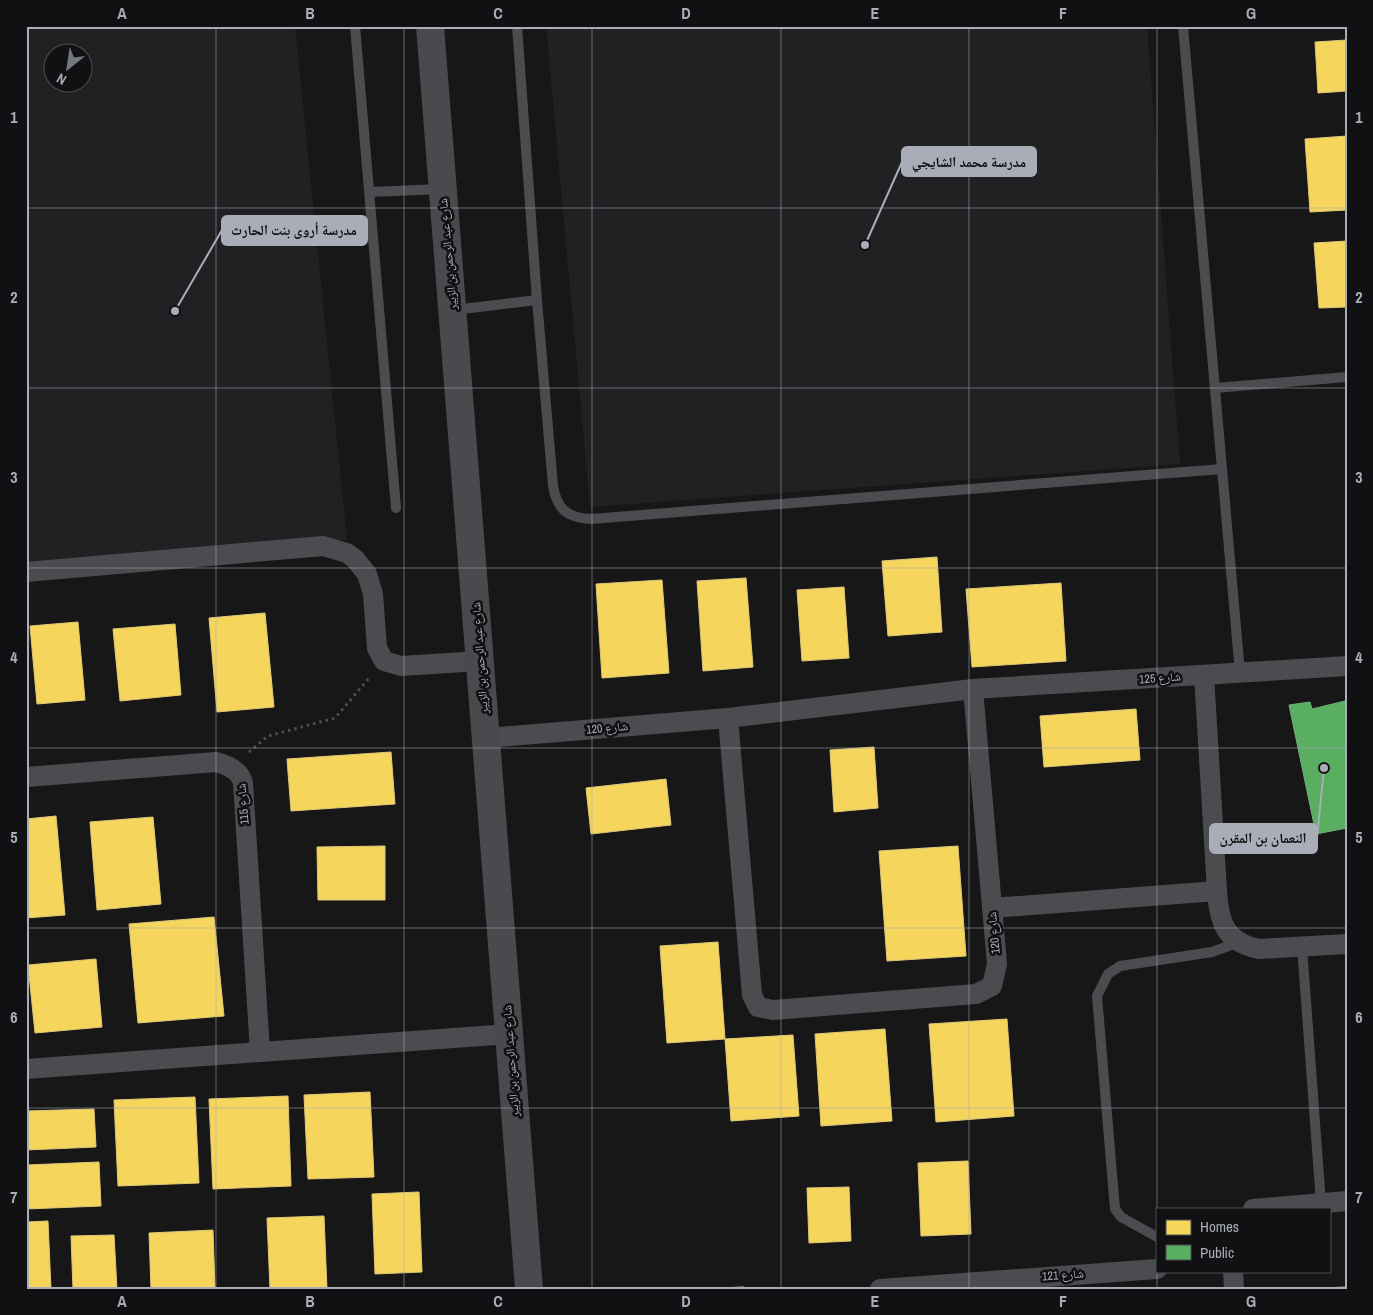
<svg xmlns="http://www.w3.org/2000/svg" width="1373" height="1315" viewBox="0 0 1373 1315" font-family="'Archivo Narrow','Noto Naskh Arabic',sans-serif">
  <rect width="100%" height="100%" fill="#171717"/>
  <!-- built -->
  <g fill="#212123" fill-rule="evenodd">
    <path d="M26 26H295L347 540 26 563ZM52 52H82V82H52Z"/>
    <path d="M546 26H1147L1180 464 590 507Z"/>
  </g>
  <!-- homes -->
  <g fill="#f6d55c" stroke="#dfc978">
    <path d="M1347 40V91L1318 93 1315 42Z"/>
    <path d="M1347 136V210L1310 212 1305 139Z"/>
    <path d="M1347 241V307L1319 308 1314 243Z"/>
    <path d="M937 557 942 632 888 636 882 561Z"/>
    <path d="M746 578 753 667 703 671 697 581Z"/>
    <path d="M662 580 669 673 602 678 596 584Z"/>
    <path d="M1061 583 1066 661 972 667 966 589Z"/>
    <path d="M844 587 849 658 802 661 797 590Z"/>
    <path d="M265 613 274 707 217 712 209 618Z"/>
    <path d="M78 622 85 700 37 704 30 626Z"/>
    <path d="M175 624 181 695 120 701 113 629Z"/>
    <path d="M1136 709 1140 760 1044 767 1040 716Z"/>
    <path d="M874 747 878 808 834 812 830 750Z"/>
    <path d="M391 752 395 804 291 811 287 759Z"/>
    <path d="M666 779 671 825 591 834 586 788Z"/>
    <path d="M56 816 65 915 26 918V819Z"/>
    <path d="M153 817 161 904 97 910 90 822Z"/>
    <path d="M385 846V900H318L317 847Z"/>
    <path d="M958 846 966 956 887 961 879 851Z"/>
    <path d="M214 917 224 1016 138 1023 129 924Z"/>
    <path d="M718 942 725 1039 667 1043 660 946Z"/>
    <path d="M96 959 102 1027 35 1033 28 965Z"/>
    <path d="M1007 1019 1014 1116 936 1122 929 1024Z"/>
    <path d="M885 1029 892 1121 821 1126 815 1034Z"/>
    <path d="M793 1035 799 1116 731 1121 725 1039Z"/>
    <path d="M370 1092 374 1177 308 1179 304 1095Z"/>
    <path d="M288 1096 291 1186 213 1189 209 1099Z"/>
    <path d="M195 1097 199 1183 118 1186 114 1100Z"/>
    <path d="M94 1109 96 1147 26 1150V1111Z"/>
    <path d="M968 1161 971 1234 921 1236 918 1163Z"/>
    <path d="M99 1162 101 1206 26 1209V1165Z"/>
    <path d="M849 1187 851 1241 809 1243 807 1188Z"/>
    <path d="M419 1192 422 1272 375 1274 372 1194Z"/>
    <path d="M324 1216 327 1289H270L267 1218Z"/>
    <path d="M48 1221 51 1289H26V1222Z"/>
    <path d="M213 1230 215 1288 151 1289 149 1233Z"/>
    <path d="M114 1235 117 1289H73L71 1236Z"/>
    <path d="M744 1287V1289H690Z"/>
    <path d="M1347 1287V1289H1289Z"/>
  </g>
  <!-- public -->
  <path fill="#5aae61" stroke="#71ae7b" d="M1345 701 1347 708V828L1316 834 1289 705 1310 702 1312 709Z"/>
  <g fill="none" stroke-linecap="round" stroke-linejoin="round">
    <!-- path -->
    <path stroke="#4d4e52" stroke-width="3" stroke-dasharray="2.5 4" stroke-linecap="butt" d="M249 752 268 736 335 718 370 677"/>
    <!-- lane -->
    <g stroke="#4b4c50" stroke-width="10">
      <path d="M355 26 396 508"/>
      <path d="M517 26 537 300 553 486C557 509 567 518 591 519L1222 469"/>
      <path d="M1183 26 1240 673"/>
      <path d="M370 192 441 189"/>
      <path d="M454 310 537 300"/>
      <path d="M1215 388 1347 377"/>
      <path d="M1302 947 1321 1203"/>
      <path d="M1157 1237 1121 1217 1115 1209 1097 996 1108 974 1120 966 1212 952 1239 942"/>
    </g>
    <!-- street -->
    <g stroke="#4b4c50" stroke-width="20">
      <path d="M26 572 323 546 347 553 355 559 367 574 373 594 377 648 384 661 401 666 480 661"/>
      <path d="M1204 675 1217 891C1219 922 1225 942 1259 949L1347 944"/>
      <path d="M728 718 752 995 758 1007 773 1010 976 994 992 986 997 964 973 689"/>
      <path d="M486 738 728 718 973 689 1347 666"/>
      <path d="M26 777 216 762C228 765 240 770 243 783L260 1052"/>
      <path d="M992 908 1217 891"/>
      <path d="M26 1069 509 1034"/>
      <path d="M1253 1209 1347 1201"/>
      <path d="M1233 1271 1234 1289"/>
      <path d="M880 1289 1157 1269"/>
    </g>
    <!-- secondary -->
    <path stroke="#4a4a4e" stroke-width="28" d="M430 26 529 1289"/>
  </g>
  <!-- grid -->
  <path fill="none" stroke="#a8adb8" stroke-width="1" stroke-opacity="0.55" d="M216 26V1289M404 26V1289M592 26V1289M781 26V1289M969 26V1289M1157 26V1209M26 208H1347M26 388H1347M26 568H1347M26 748H1347M26 928H1347M26 1108H1347M1157 1271V1289"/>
  <g text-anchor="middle" stroke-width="5" stroke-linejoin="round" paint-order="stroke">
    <!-- street labels -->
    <g font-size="12" fill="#a8adb8" stroke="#111113">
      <text transform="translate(448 254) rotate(-95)" y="4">شارع عبد الرحمن بن الزبير</text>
      <text transform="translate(480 658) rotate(-94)" y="4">شارع عبد الرحمن بن الزبير</text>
      <text transform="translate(1160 678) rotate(-4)" y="4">شارع 125</text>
      <text transform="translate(607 728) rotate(-5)" y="4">شارع 120</text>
      <text transform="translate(243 804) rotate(-95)" y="4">شارع 115</text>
      <text transform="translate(994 933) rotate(-95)" y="4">شارع 120</text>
      <text transform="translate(511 1061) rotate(-94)" y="4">شارع عبد الرحمن بن الزبير</text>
      <text transform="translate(1063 1275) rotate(-4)" y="4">شارع 121</text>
    </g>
  </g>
  <!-- callouts -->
  <path fill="none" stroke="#a8adb8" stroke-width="2" d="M865 245L902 162M175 311L222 230M1324 768L1317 838"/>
  <g fill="#a8adb8" stroke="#111113" stroke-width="2">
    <circle cx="865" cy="245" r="5"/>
    <circle cx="175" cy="311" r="5"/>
    <circle cx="1324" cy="768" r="5"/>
  </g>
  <g fill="#a8adb8" stroke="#a8adb8" stroke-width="2">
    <rect x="902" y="147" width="134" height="29" rx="5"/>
    <rect x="222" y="216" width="145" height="29" rx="5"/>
    <rect x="1210" y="824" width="107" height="29" rx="5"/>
  </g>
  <g font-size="14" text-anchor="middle" font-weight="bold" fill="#111">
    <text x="969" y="167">مدرسة محمد الشايجي</text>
    <text x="294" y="235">مدرسة أروى بنت الحارث</text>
    <text x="1263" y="843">النعمان بن المقرن</text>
  </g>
  <!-- border -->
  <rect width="1373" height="1315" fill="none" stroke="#111113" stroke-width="55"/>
  <!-- legend -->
  <rect x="1156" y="1208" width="175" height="65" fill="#111113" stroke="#4d4f55"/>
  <rect x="1166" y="1220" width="25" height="15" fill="#f6d55c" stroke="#4d4f55"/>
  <text x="1200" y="1232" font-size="15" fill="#a8adb8">Homes</text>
  <rect x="1166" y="1245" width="25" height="15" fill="#5aae61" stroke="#4d4f55"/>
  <text x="1200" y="1258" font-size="15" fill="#a8adb8">Public</text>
  <!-- north arrow -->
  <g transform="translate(68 68) rotate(210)"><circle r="24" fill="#111113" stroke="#4d4f55"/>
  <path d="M0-4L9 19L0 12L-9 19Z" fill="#757880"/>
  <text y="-8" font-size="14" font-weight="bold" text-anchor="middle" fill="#a8adb8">N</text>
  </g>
  <rect x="28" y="28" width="1318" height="1260" fill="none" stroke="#a8adb8" stroke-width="2"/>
  <g font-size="16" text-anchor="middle" font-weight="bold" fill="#a8adb8">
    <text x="122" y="19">A</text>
    <text x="310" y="19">B</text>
    <text x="498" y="19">C</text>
    <text x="686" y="19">D</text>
    <text x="875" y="19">E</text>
    <text x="1063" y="19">F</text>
    <text x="1251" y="19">G</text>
    <text x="14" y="123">1</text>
    <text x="1359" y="123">1</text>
    <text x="14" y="303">2</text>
    <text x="1359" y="303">2</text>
    <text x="14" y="483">3</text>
    <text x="1359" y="483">3</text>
    <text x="14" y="663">4</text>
    <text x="1359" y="663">4</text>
    <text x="14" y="843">5</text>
    <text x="1359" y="843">5</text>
    <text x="14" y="1023">6</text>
    <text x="1359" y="1023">6</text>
    <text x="14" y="1203">7</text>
    <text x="1359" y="1203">7</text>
    <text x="122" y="1307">A</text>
    <text x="310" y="1307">B</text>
    <text x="498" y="1307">C</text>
    <text x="686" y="1307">D</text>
    <text x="875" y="1307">E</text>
    <text x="1063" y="1307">F</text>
    <text x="1251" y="1307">G</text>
  </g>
</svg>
